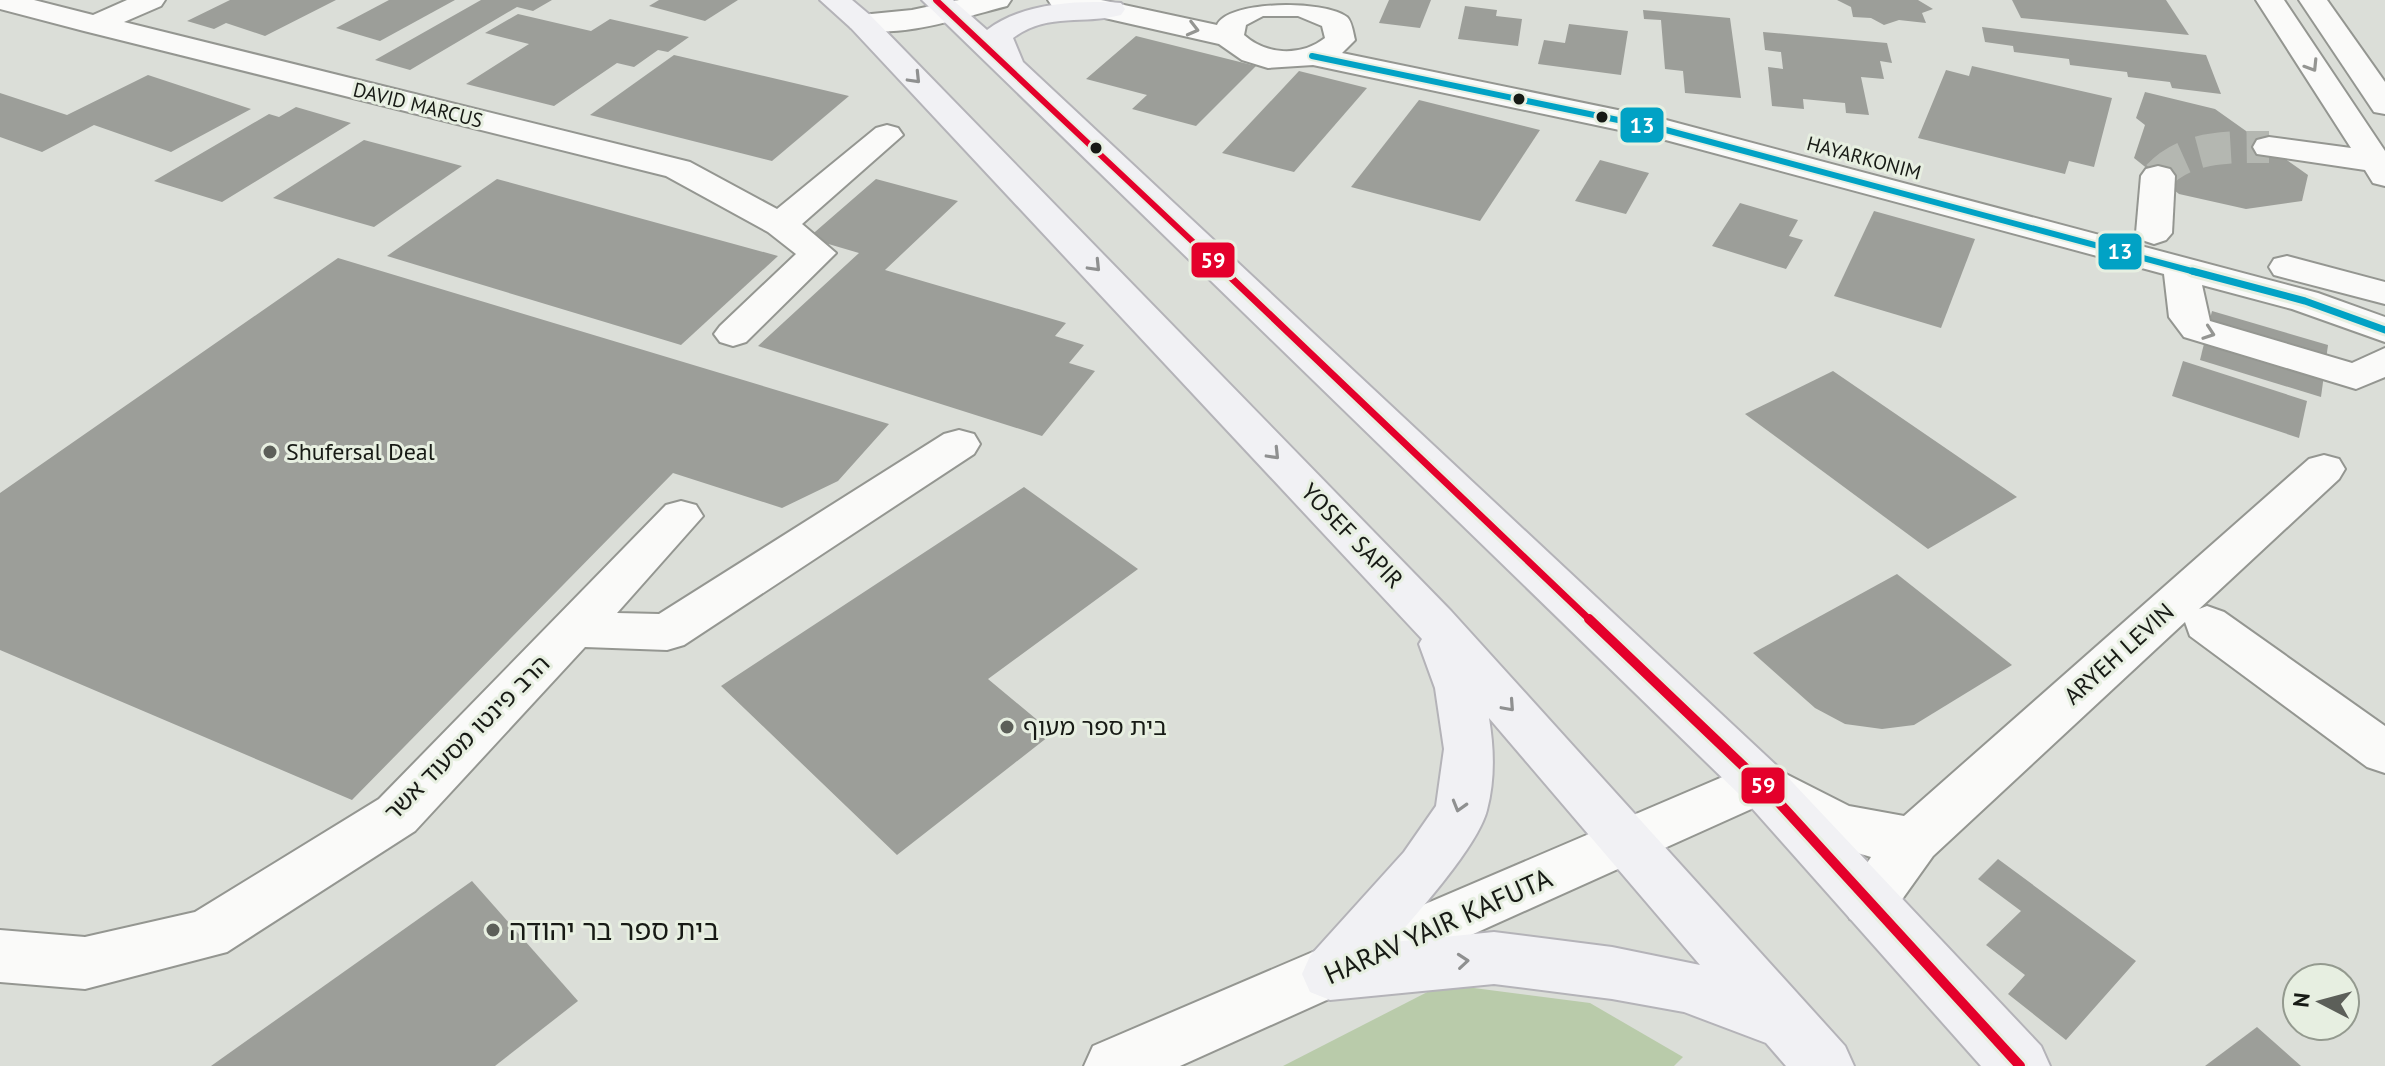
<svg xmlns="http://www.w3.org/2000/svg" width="2385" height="1066" viewBox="0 0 2385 1066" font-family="'PT Sans','Noto Sans Hebrew',sans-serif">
  <rect width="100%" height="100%" fill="#dbded8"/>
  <!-- green -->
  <path fill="#b9cbaa" d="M1443 984 1590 1003 1683 1057 1674 1066H1283Z"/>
  <!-- building -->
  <g fill="#9c9e99">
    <path d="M230 0H336L265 36 226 23 214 29 187 21Z"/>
    <path d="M389 0H455L380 41 336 28Z"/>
    <path d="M481 0H552L533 11 517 7 410 70 375 60Z"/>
    <path d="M659 0H738L705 21 649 6Z"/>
    <path d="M1389 0H1431L1420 28 1379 23Z"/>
    <path d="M1837 0H1918L1933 9 1922 13 1926 23 1899 20 1884 25 1871 18 1853 17 1851 7Z"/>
    <path d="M2012 0H2166L2189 35 2021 18Z"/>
    <path d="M1465 6 1497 10 1496 16 1522 19 1518 46 1458 39Z"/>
    <path d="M1643 10 1730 18 1741 98 1685 93 1683 71 1665 69 1661 20 1644 19Z"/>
    <path d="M518 14 591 31 610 19 689 37 668 52 658 50 634 67 617 63 554 106 466 84 529 44 485 33Z"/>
    <path d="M1569 24 1628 31 1621 75 1538 64 1544 40 1565 43Z"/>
    <path d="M1982 27 2206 55 2221 94 2172 88 2170 82 2128 77 2127 72 2070 65 2069 59 2014 52 2013 46 1985 42Z"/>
    <path d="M1763 32 1887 43 1892 63 1880 61 1884 79 1861 77 1869 115 1846 113 1845 103 1803 99 1804 109 1772 106 1768 67 1783 69 1781 52 1765 50Z"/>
    <path d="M1136 36 1256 66 1196 126 1132 109 1147 95 1086 79Z"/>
    <path d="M674 55 849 96 772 161 590 115Z"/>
    <path d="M1972 66 2112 98 2094 167 2069 161 2065 174 1918 138 1946 70 1969 76Z"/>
    <path d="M1299 71 1367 88 1294 172 1222 153Z"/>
    <path d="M148 75 251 109 171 152 94 125 42 152 0 137V93L67 115Z"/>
    <path d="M2145 92 2215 109 2308 175 2302 201 2246 209 2179 194 2134 158 2145 125 2136 118Z"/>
    <path d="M1419 100 1540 130 1480 221 1351 187Z"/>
    <path d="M296 107 351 123 222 202 154 181 269 114 279 117Z"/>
    <path d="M364 140 462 166 374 227 273 198Z"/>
    <path d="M1600 160 1649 173 1626 214 1575 201Z"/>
    <path d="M497 179 778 256 681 345 387 256Z"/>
    <path d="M876 179 958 201 885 270 1066 323 1055 336 1084 345 1069 363 1095 371 1042 436 758 346 859 253 808 238Z"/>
    <path d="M1740 203 1798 220 1789 236 1803 240 1786 269 1712 246Z"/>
    <path d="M1874 211 1975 239 1941 328 1834 296Z"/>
    <path d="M338 258 889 424 838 481 782 508 673 473 352 800 0 650V493Z"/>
    <path d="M2212 311 2328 345 2321 397 2200 360Z"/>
    <path d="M2183 361 2307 401 2299 438 2172 396Z"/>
    <path d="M1833 371 2017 497 1928 549 1745 414Z"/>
    <path d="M1024 487 1138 569 988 679 1053 733 897 855 721 686Z"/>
    <path d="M1897 574 2012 665 1914 725 1882 729 1845 724 1815 708 1753 653Z"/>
    <path d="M1998 859 2136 961 2066 1040 2008 994 2025 975 1986 945 2021 911 1978 879Z"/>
    <path d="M472 881 578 1001 495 1066H211Z"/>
    <path d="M2257 1027 2301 1066H2205Z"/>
  </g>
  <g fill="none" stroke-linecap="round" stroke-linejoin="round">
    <!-- minor-tunnel -->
    <path stroke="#b4b7b1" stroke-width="32" stroke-dasharray="32 16" stroke-linecap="butt" d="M2158 176C2187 145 2230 147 2269 147"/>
    <!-- minor casing -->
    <g stroke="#949691" stroke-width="4">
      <g id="minor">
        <path d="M0 0H34L93 15 127 0H165L161 6 124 22 690 162 777 209 876 128 887 125 898 128 903 135 802 224 836 253 746 342 733 346 720 342 714 334 720 326 796 254 768 232 666 176 84 31 0 9Z"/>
        <path d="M959 0H1011L1007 6C960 18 899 40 851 28L847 22 851 16 912 10Z"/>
        <path d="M1048 0H1101L1217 25C1228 0 1324 0 1347 17 1352 22 1353 32 1355 40L1342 53 1666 120 2318 293 2385 317V342L2292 309 2202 285 2210 321 2352 363 2385 348V377L2356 389 2184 337 2169 317 2164 274 1662 139 1313 65 1268 68 1242 60 1219 44 1052 6ZM1263 16H1298L1322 26 1325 38C1301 57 1266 55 1244 35L1246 25Z"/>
        <path d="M2256 0H2284L2385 151V186L2373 183 2365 170 2257 154 2253 147 2257 140 2269 137 2351 148Z"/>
        <path d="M2299 0H2327L2385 82V114L2374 112Z"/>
        <path d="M2158 166 2170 169 2175 176 2172 233 2166 240 2154 244 2142 240 2136 233 2141 176 2146 169Z"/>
        <path d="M2287 256 2385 282V304L2274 275 2269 267 2274 259Z"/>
        <path d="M959 430 974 434 980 444 974 454 684 645 667 650 585 647 415 831 227 952 85 989 0 982V930L85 937 195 912 379 799 666 505 681 501 696 505 703 516 617 613 659 614 944 434Z"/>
        <path d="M2324 455 2339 459 2345 469 2339 479 2199 609 2207 606 2224 612 2385 726V773L2367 767 2190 636 2185 622 1933 856 1888 919 1869 926 1850 919 1842 902 1871 857 1817 841 1758 806 1180 1066H1084L1093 1046 1760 761 1849 806 1904 816 2309 459Z"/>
      </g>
    </g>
    <!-- major casing -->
    <g stroke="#b4b3b8" stroke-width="4">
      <g id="major">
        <path d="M820 0H852L871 16 1451 611 1845 1046 1854 1066H1786L1766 1043 1684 1012 1612 999 1494 984 1330 1000 1310 992 1302 974 1310 956 1404 852 1436 806 1444 749 1435 688 1419 644 1422 639 851 28ZM1489 718 1700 965 1612 947 1494 932 1393 942C1418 912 1478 846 1487 810 1495 780 1494 748 1489 718Z"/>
        <path d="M922 0H953L987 30C1022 3 1078 0 1121 3L1125 9 1121 15C1083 25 1047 12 1013 38L1023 62 1778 767 2041 1046 2050 1066H1981L1742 797Z"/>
      </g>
    </g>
    <!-- minor -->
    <use href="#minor" fill="#fafaf9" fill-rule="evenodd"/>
    <!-- major -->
    <use href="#major" fill="#f1f1f4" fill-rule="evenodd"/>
    <!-- bus-1-far2 casing -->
    <g stroke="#e7efe1" stroke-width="10">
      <path id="bus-1-far2" d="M936 0 1226 273"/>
    </g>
    <!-- bus-1-far1 casing -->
    <g stroke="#e7efe1" stroke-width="13">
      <path id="bus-1-far1" d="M1224 271 1591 621"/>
    </g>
    <!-- bus-1 casing -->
    <g stroke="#e7efe1" stroke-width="16">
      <path id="bus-1" d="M1589 619 1760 782 2020 1066"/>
    </g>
    <!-- bus-2-far1 casing -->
    <g stroke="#e7efe1" stroke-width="10">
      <path id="bus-2-far1" d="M1312 56 1666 130 2199 273"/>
    </g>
    <!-- bus-2 casing -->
    <g stroke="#e7efe1" stroke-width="13">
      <path id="bus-2" d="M2192 271 2305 301 2385 330"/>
    </g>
    <!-- bus-1-far2 -->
    <use href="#bus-1-far2" stroke="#e4002b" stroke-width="6"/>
    <!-- bus-1-far1 -->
    <use href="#bus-1-far1" stroke="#e4002b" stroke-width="7"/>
    <!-- bus-1 -->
    <use href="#bus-1" stroke="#e4002b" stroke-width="10"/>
    <!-- bus-2-far1 -->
    <use href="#bus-2-far1" stroke="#01a2c5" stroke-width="6"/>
    <!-- bus-2 -->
    <use href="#bus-2" stroke="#01a2c5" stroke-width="7"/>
  </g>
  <!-- one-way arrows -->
  <defs><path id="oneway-chevron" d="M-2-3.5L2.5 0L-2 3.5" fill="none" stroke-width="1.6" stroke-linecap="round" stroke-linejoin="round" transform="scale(2)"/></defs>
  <g stroke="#949592">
    <use href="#oneway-chevron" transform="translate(1193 29) rotate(14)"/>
    <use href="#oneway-chevron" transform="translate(2312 66) rotate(58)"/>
    <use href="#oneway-chevron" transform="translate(2209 333) rotate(19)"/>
  </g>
  <g stroke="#8f9090">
    <use href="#oneway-chevron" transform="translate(915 78) rotate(46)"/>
    <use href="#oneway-chevron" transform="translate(1095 266) rotate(46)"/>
    <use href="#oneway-chevron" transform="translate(1274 454) rotate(46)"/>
    <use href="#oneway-chevron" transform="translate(1509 706) rotate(48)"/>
    <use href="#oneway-chevron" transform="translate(1459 806) rotate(106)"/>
    <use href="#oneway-chevron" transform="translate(1463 961) rotate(-5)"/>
  </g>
  <!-- markers -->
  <g fill="#171a15" stroke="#e7efe1" stroke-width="3">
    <circle cx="1519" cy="99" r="7"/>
    <circle cx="1602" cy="117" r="7"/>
    <circle cx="1096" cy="148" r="7"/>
  </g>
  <g fill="#5c5f59" stroke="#e7efe1" stroke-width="3">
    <circle cx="270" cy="452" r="8"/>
    <circle cx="1007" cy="727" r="8"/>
    <circle cx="493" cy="930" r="8"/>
  </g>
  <g text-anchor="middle" stroke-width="6" stroke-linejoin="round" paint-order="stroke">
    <!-- far-street labels -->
    <g font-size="20" fill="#171a15" stroke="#e7efe1">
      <text transform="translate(418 105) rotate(14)" y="7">DAVID MARCUS</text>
      <text transform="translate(1864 158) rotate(15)" y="7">HAYARKONIM</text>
    </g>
    <!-- poi labels -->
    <g font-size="24" fill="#171a15" stroke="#e7efe1" text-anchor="start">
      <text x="286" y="460">Shufersal Deal</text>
      <text x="1023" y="735">בית ספר מעוף</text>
    </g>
    <!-- street labels -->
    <g font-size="24" fill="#171a15" stroke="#e7efe1">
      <text transform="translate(1352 536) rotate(46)" y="8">YOSEF SAPIR</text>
      <text transform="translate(2119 654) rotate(-42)" y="8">ARYEH LEVIN</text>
      <text transform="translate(467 738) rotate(-45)" y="8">הרב פינטו מסעוד אשר</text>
    </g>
    <!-- near-street labels -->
    <g font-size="28" fill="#171a15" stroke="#e7efe1">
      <text transform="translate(1438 926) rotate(-24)" y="10">HARAV YAIR KAFUTA</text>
    </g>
    <!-- near-poi labels -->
    <g font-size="28" fill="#171a15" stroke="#e7efe1" text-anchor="start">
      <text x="509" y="940">בית ספר בר יהודה</text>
    </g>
  </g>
  <g stroke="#e7efe1" stroke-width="3">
    <rect x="1619" y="106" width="46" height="38" rx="8" fill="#01a2c5"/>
    <rect x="2097" y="232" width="46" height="39" rx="8" fill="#01a2c5"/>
    <rect x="1190" y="241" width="46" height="38" rx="8" fill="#e4002b"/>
    <rect x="1740" y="766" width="46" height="39" rx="8" fill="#e4002b"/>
  </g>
  <g font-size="22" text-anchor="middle" font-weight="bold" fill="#fff">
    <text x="1642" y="133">13</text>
    <text x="2120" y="259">13</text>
    <text x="1213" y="268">59</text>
    <text x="1763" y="793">59</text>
  </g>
  <!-- north arrow -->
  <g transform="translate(2321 1002) rotate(276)"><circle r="38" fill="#e7efe1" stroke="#949a8f" stroke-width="2"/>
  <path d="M0-6L14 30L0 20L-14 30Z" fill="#5c5f59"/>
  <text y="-12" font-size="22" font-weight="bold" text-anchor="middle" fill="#171a15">N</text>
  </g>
</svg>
